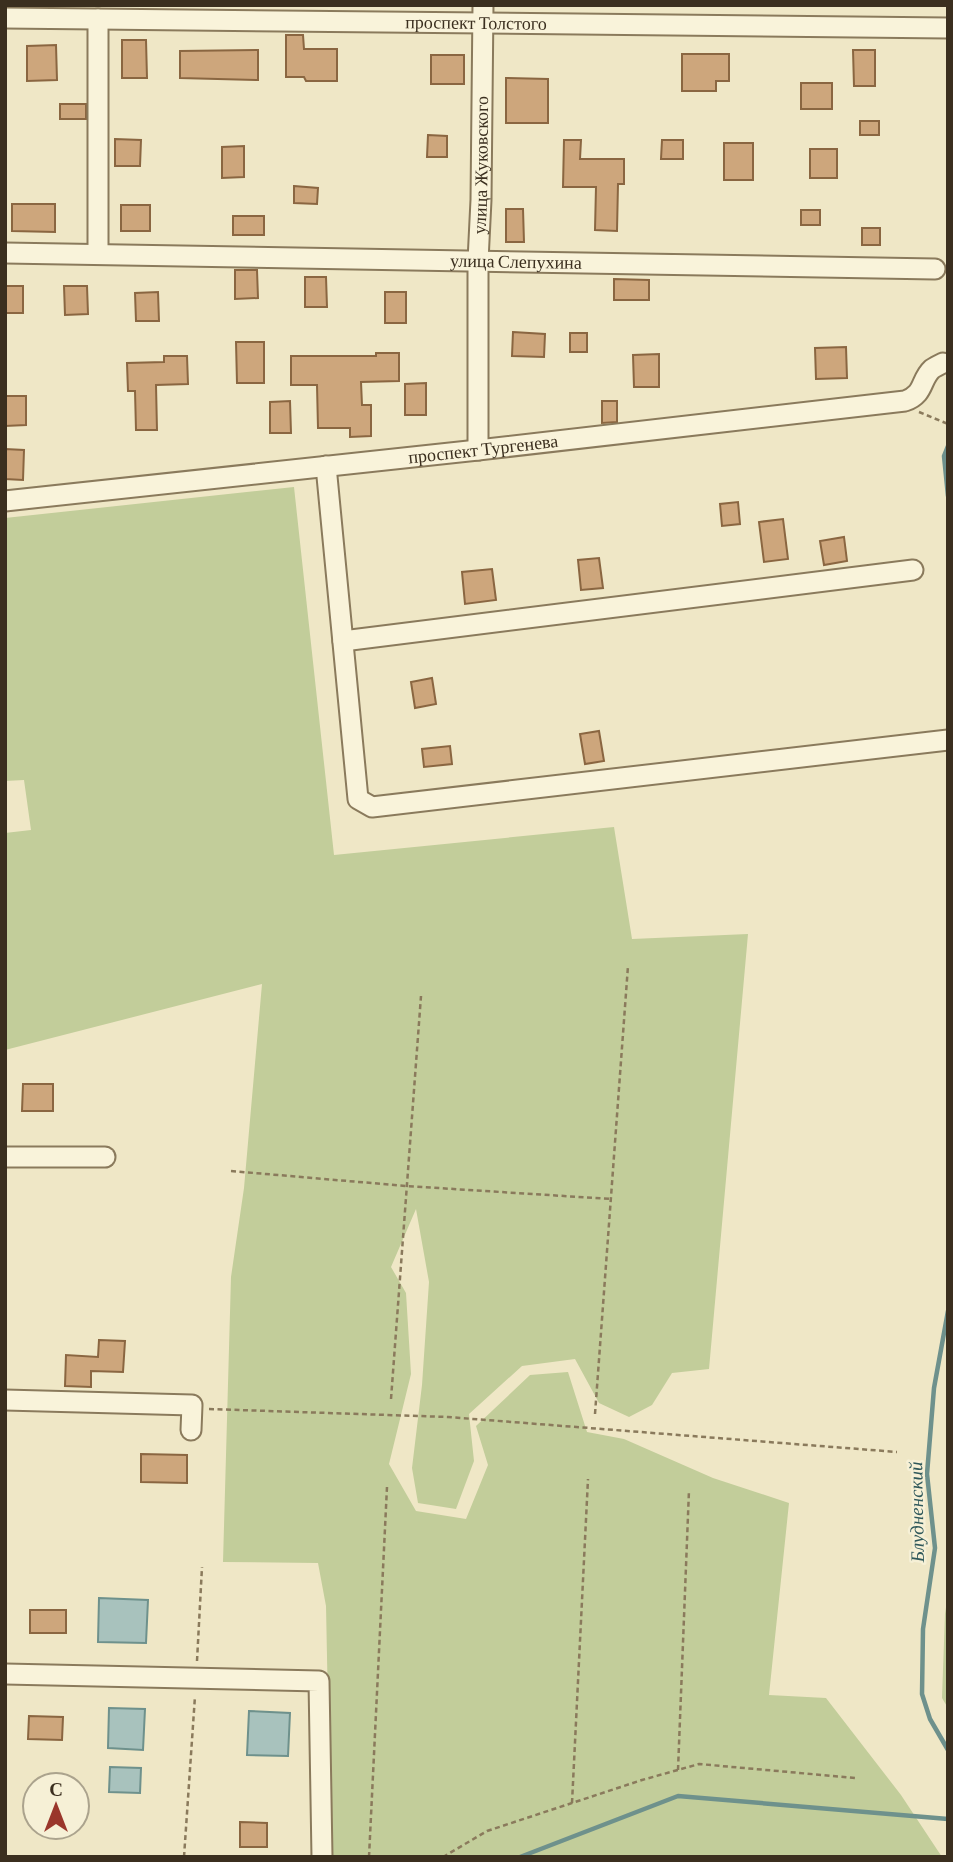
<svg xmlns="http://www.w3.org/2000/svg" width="953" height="1862" viewBox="0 0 953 1862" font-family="'Crimson Pro',serif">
  <rect width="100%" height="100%" fill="#efe7c6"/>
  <!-- green -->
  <g fill="#c2cd9a">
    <path d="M294 487 334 855 614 827 632 939 748 934 709 1369 672 1373 652 1405 629 1417 599 1403 575 1359 522 1366 469 1414 474 1461 456 1509 418 1503 412 1468 422 1385 429 1282 416 1209 391 1267 406 1293 411 1374 389 1464 416 1511 466 1519 488 1465 476 1426 530 1375 568 1372 587 1432 624 1439 713 1478 789 1503 769 1695 826 1698 901 1795 942 1857H331L326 1606 318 1563 223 1562 231 1277 244 1188 262 984 5 1050V833L31 830 24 780 5 781V518Z"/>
    <path d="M948 1594V1708L942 1698 945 1614Z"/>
  </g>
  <!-- water -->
  <g fill="#a8c2bd" stroke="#6e918c" stroke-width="2">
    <path d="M99 1598 148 1600 146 1643 98 1642Z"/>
    <path d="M109 1708 145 1709 143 1750 108 1748Z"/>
    <path d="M249 1711 290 1713 288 1756 247 1755Z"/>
    <path d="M110 1767 141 1768 140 1793 109 1792Z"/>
  </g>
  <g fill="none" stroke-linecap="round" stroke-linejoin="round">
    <!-- stream -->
    <g stroke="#6e918c" stroke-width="4.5">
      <path d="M948 446 944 456 948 496"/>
      <path d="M948 1311 934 1388 927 1474 935 1548 923 1629 922 1694 930 1719 948 1750"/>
      <path d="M520 1857 678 1796 948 1819"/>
    </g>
  </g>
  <!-- building -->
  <g fill="#cda67c" stroke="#8a6641" stroke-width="2">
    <path d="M286 35H303L304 49H337V81H306L304 77H286Z"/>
    <path d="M122 40H146L147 78H122Z"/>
    <path d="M56 45 57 80 27 81V46Z"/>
    <path d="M258 50V80L180 78V51Z"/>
    <path d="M853 50H875V86H854Z"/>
    <path d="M682 54H729V81H716V91H682Z"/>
    <rect x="431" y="55" width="33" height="29"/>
    <path d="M506 78 548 79V123H506Z"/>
    <rect x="801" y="83" width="31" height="26"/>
    <rect x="60" y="104" width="26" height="15"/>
    <rect x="860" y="121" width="19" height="14"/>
    <path d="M428 135 447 136V157H427Z"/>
    <path d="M115 139 141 140 140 166H115Z"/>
    <path d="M564 140H581L580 159H624V184H618L617 231 595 230 596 187H563Z"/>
    <path d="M662 140H683V159H661Z"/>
    <rect x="724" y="143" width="29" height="37"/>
    <path d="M244 146V177L222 178V147Z"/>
    <rect x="810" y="149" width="27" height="29"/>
    <path d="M294 186 318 188 317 204 294 203Z"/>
    <path d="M12 204H55V232L12 231Z"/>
    <rect x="121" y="205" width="29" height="26"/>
    <path d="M506 209H523L524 242H506Z"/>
    <rect x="801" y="210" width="19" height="15"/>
    <rect x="233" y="216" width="31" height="19"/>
    <rect x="862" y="228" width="18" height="17"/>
    <path d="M235 270H257L258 298 235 299Z"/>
    <path d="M305 277H326L327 307H305Z"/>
    <path d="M614 279 649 280V300H614Z"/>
    <rect x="5" y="286" width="18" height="27"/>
    <path d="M64 286H87L88 314 65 315Z"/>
    <path d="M158 292 159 321H136L135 293Z"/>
    <rect x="385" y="292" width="21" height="31"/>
    <path d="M513 332 545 334 544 357 512 356Z"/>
    <rect x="570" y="333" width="17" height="19"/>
    <path d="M236 342H264V383H237Z"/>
    <path d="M846 347 847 378 816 379 815 348Z"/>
    <path d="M376 353H399V381L361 382 362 405H371V436L350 437V428H318L317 385H291V356H376Z"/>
    <path d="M659 354V387H634L633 355Z"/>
    <path d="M164 356H187L188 384 156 385 157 430H136L135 391H128L127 363 164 362Z"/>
    <path d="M426 383V415H405V384Z"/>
    <path d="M5 396H26V425L5 426Z"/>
    <path d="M290 401 291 433H270V402Z"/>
    <path d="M602 401H617V422L602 423Z"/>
    <path d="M5 449 24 450 23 480 5 479Z"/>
    <path d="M738 502 740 524 722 526 720 504Z"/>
    <path d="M783 519 788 559 764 562 759 522Z"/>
    <path d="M844 537 847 561 824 565 820 541Z"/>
    <path d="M599 558 603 588 581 590 578 560Z"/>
    <path d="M492 569 496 600 465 604 462 572Z"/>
    <path d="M432 678 436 704 415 708 411 682Z"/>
    <path d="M599 731 604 761 585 764 580 734Z"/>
    <path d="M450 746 452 764 424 767 422 749Z"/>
    <path d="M23 1084H53V1111H22Z"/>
    <path d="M99 1340 125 1341 123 1372 91 1371V1387L65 1386 66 1355 98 1357Z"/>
    <path d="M141 1454 187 1455V1483L141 1482Z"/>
    <rect x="30" y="1610" width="36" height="23"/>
    <path d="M29 1716 63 1717 62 1740 28 1739Z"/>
    <path d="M240 1822 267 1823V1847H240Z"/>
  </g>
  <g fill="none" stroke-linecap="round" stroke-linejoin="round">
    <!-- minor casing -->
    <g stroke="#8a7a5c" stroke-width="23">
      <g id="minor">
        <path id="s1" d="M5 18 948 28"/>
        <path id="s2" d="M5 253 935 269"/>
        <path d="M98 253V19"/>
        <path id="s3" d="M478 450V261L481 200 483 5"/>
        <path d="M326 466 358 799 372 807 948 740"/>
        <path id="s4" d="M5 501 478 450 905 401C925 394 920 380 932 369 935 367 939 365 943 363"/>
        <path d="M343 641 913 570"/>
        <path d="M5 1157H105"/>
        <path d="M5 1400 192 1405 191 1430"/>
        <path d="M5 1674 319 1681 322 1857"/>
      </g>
    </g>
    <!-- path -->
    <g stroke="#8a7a5c" stroke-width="2.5" stroke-dasharray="5 3.5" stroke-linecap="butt">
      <path d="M919 412 948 424"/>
      <path d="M231 1171 406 1186 611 1199"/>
      <path d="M391 1399 421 996"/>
      <path d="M209 1409 448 1417 897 1452"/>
      <path d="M595 1414 628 966"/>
      <path d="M197 1661 202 1567"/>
      <path d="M678 1770 689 1490"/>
      <path d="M572 1803 588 1479"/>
      <path d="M184 1857 195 1696"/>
      <path d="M369 1857 387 1487"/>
      <path d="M443 1857 487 1831 642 1780 699 1764 856 1778"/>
    </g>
    <!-- minor -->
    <use href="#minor" stroke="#f9f3da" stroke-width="19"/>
  </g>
  <g text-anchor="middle" stroke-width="5" stroke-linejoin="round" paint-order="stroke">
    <!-- street labels -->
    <g font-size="18" fill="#3b2f1f" stroke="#f6f0d6">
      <text dy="6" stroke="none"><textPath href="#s1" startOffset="471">проспект Толстого</textPath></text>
      <text dy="6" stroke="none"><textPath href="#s3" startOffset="285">улица Жуковского</textPath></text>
      <text dy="6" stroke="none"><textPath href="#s2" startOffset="511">улица Слепухина</textPath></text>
      <text dy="6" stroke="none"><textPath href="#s4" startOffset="481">проспект Тургенева</textPath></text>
    </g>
    <!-- water labels -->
    <g font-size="19" font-style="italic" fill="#2f585a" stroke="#f6f0d6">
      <text transform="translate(916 1512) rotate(-91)" y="7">Блудненский</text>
    </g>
  </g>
  <!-- border -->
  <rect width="953" height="1862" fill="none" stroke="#3b2f1f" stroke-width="14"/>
  <!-- north arrow -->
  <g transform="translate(56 1806)"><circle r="33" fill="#f6f0d6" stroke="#aba38d" stroke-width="2"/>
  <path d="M0-5L12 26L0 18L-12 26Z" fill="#9a362b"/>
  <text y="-10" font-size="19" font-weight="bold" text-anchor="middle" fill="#3b2f1f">С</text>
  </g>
</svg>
